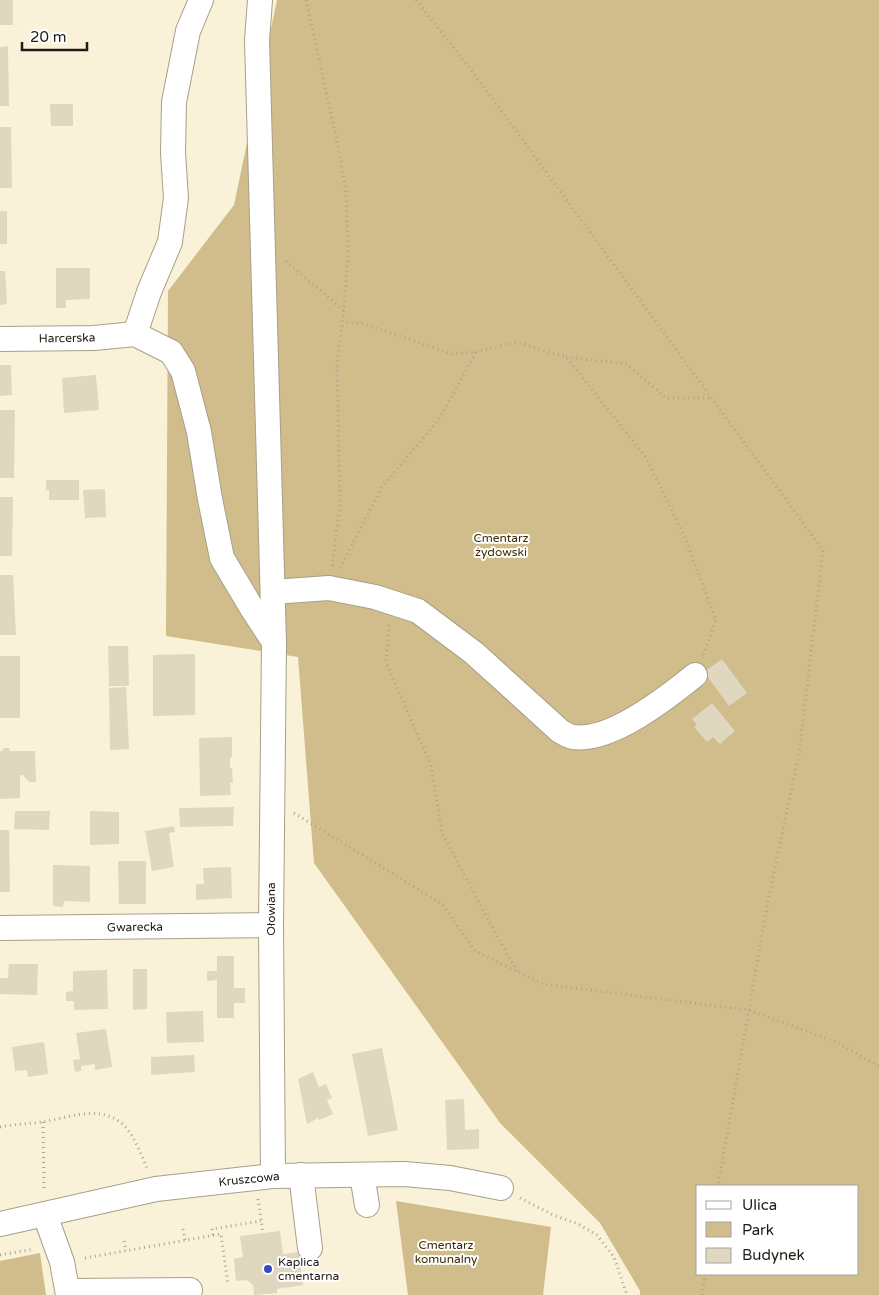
<svg xmlns="http://www.w3.org/2000/svg" width="879" height="1295" viewBox="0 0 879 1295" font-family="'Varela Round',sans-serif">
  <rect width="100%" height="100%" fill="#faf1d9"/>
  <!-- green -->
  <g fill="#d0bd8b" fill-rule="evenodd">
    <path d="M277 0H879V1295H640V1291L600 1223 500 1123 314 863 298 657 166 636 168 291 234 205ZM698 1186H858V1274H698Z"/>
    <path d="M396 1201 551 1227 543 1295H408Z"/>
    <path d="M40 1253 46 1295H0V1261Z"/>
  </g>
  <!-- building -->
  <g fill="#e0d7c0">
    <rect x="0" y="0" width="13" height="25"/>
    <path d="M8 46 9 106H0V47Z"/>
    <path d="M50 104H73V126H51Z"/>
    <path d="M0 127H11L12 188H0Z"/>
    <rect x="0" y="211" width="7" height="33"/>
    <path d="M56 268H90V299L66 300V308H56Z"/>
    <path d="M0 271H5L7 304 0 305Z"/>
    <path d="M0 365H11L12 395 0 396Z"/>
    <path d="M96 375 99 410 64 413 62 378Z"/>
    <path d="M0 410H15L14 478H0Z"/>
    <path d="M46 480H79V500H49V490H46Z"/>
    <path d="M105 489 106 517 85 518 83 490Z"/>
    <path d="M0 497H13L12 556H0Z"/>
    <path d="M0 575H13L16 635H0Z"/>
    <path d="M108 646H128L129 686H109Z"/>
    <path d="M195 654V715L153 716V655Z"/>
    <rect x="0" y="656" width="20" height="62"/>
    <path d="M722 659 747 693 729 706 704 672Z"/>
    <path d="M126 687 129 749 110 750 109 688Z"/>
    <path d="M712 703 735 731 720 744 713 737 707 742 694 727 697 725 692 719Z"/>
    <path d="M232 737V757L230 758V768H232L233 783H230L231 795 200 796 199 738Z"/>
    <path d="M4 748H9L10 751H35L36 782H29L23 775H20V798L0 799V751H2Z"/>
    <path d="M234 807 233 826 180 827 179 808Z"/>
    <path d="M15 811H50L49 830 14 829Z"/>
    <path d="M90 811 119 812V844L90 845Z"/>
    <path d="M174 826 175 832 169 833 174 867 152 871 145 831Z"/>
    <path d="M0 830H9L10 892H0Z"/>
    <path d="M118 861H146V904H119Z"/>
    <path d="M53 865 90 866V902L64 901 63 907 53 906Z"/>
    <path d="M231 867 232 898 196 900V884H204L203 868Z"/>
    <path d="M217 956H234V988H245V1003H234V1018H217V980L207 981V971H217Z"/>
    <path d="M9 964H38L37 995 0 994V978H8Z"/>
    <path d="M133 969H147V1009L133 1010Z"/>
    <path d="M107 970 108 1009 74 1010V1001H66V992L73 991V971Z"/>
    <path d="M203 1011 204 1042 167 1043 166 1012Z"/>
    <path d="M106 1029 112 1067 95 1070V1064L81 1066V1071L75 1072 73 1060 80 1059 76 1033Z"/>
    <path d="M44 1042 48 1074 28 1077 27 1070 15 1071 12 1047Z"/>
    <path d="M382 1048 398 1130 368 1136 352 1054Z"/>
    <path d="M194 1055 195 1072 151 1075V1057Z"/>
    <path d="M313 1072 319 1087 326 1084 332 1098 327 1100 333 1114 319 1120 318 1118 307 1124 298 1079Z"/>
    <path d="M464 1099 465 1130 479 1129V1149L447 1150 445 1100Z"/>
    <path d="M280 1231 283 1254 299 1252 303 1285 277 1289V1293L254 1295 253 1285 247 1280 236 1281 234 1259 243 1257 240 1236Z"/>
  </g>
  <g fill="none" stroke-linecap="round" stroke-linejoin="round">
    <!-- minor casing -->
    <g stroke="#a89f89" stroke-width="26">
      <g id="minor">
        <path d="M260 0 257 40 274 643 271 925 273 1176"/>
        <path d="M135 334 171 352 183 371 199 432 210 499 222 558 253 610 274 642"/>
        <path d="M135 334 149 292 170 242 176 198 173 153 174 102 188 31 201 0"/>
        <path d="M0 339 94 338 135 334"/>
        <path d="M273 592 329 588 375 597 418 611 474 653 560 731C564 733 569 737 574 737 611 742 668 697 695 675"/>
        <path d="M0 928 271 925"/>
        <path d="M301 1175 310 1248"/>
        <path d="M362 1175 367 1205"/>
        <path d="M45 1215 62 1262 68 1295"/>
        <path d="M0 1224 156 1189 273 1176 404 1174 450 1178 501 1188"/>
        <path d="M68 1291 190 1290"/>
      </g>
    </g>
    <!-- path -->
    <g stroke="#aba491" stroke-width="3" stroke-dasharray="1 4" stroke-linecap="butt">
      <path d="M306 0 336 136 346 191 348 255 344 311 337 363 340 505 332 568"/>
      <path d="M416 0 472 71 823 550 799 754 768 901 718 1186"/>
      <path d="M286 261 344 311"/>
      <path d="M476 352 516 342 566 357 645 456 684 535 716 620 703 655"/>
      <path d="M566 357 626 364 666 398H711"/>
      <path d="M340 568 382 487 440 418 476 352 452 354 364 324 343 322"/>
      <path d="M389 625 386 662 431 765 442 833 498 938 518 972"/>
      <path d="M294 813 442 904 475 951 543 984 749 1010 836 1042 879 1066"/>
      <path d="M43 1122 44 1191"/>
      <path d="M0 1127C14 1124 28 1124 42 1122 67 1118 97 1105 120 1122 134 1133 140 1153 147 1168"/>
      <path d="M520 1198 553 1215 578 1224 597 1235 614 1257 627 1295"/>
      <path d="M258 1199 263 1233"/>
      <path d="M183 1229 185 1240"/>
      <path d="M213 1235 212 1229 261 1221"/>
      <path d="M124 1241 126 1251"/>
      <path d="M0 1255 34 1249"/>
      <path d="M85 1258 221 1234 228 1285"/>
      <path d="M702 1295 705 1274"/>
    </g>
    <!-- minor -->
    <use href="#minor" stroke="#fff" stroke-width="24"/>
  </g>
  <!-- markers -->
  <circle fill="#354bbd" stroke="#fff" stroke-width="2" cx="268" cy="1269" r="5"/>
  <g text-anchor="middle" stroke-width="4" stroke-linejoin="round" paint-order="stroke">
    <!-- street labels -->
    <g font-size="12" fill="#1f1c14" stroke="#fff">
      <text transform="translate(67 338) rotate(-1)" y="4">Harcerska</text>
      <text transform="translate(271 909) rotate(-90)" y="4">Ołowiana</text>
      <text transform="translate(135 927) rotate(-1)" y="4">Gwarecka</text>
      <text transform="translate(249 1179) rotate(-6)" y="4">Kruszcowa</text>
    </g>
    <!-- park labels -->
    <g font-size="12" fill="#3c2d00" stroke="#fff">
      <text x="501" y="542">Cmentarz<tspan x="501" dy="14">żydowski</tspan></text>
      <text x="446" y="1249">Cmentarz<tspan x="446" dy="14">komunalny</tspan></text>
    </g>
    <!-- poi labels -->
    <g font-size="12" fill="#1f1c14" stroke="#fff" text-anchor="start">
      <text x="278" y="1266">Kaplica<tspan x="278" dy="14">cmentarna</tspan></text>
    </g>
  </g>
  <!-- legend -->
  <rect x="696" y="1185" width="162" height="90" fill="#ffffff" stroke="#a5a4a1"/>
  <rect x="706" y="1201" width="25" height="8" fill="#ffffff" stroke="#a5a4a1"/>
  <text x="742" y="1210" font-size="15" fill="#1f1c14">Ulica</text>
  <rect x="706" y="1222" width="25" height="15" fill="#d0bd8b" stroke="#a5a4a1"/>
  <text x="742" y="1235" font-size="15" fill="#1f1c14">Park</text>
  <rect x="706" y="1248" width="25" height="15" fill="#e0d7c0" stroke="#a5a4a1"/>
  <text x="742" y="1260" font-size="15" fill="#1f1c14">Budynek</text>
  <!-- scale -->
  <path d="M22 42v8h65v-8" fill="none" stroke="#1f1c14" stroke-width="2.5"/>
  <text x="30" y="42" font-size="15" fill="#1f1c14" stroke="#ffffff" stroke-width="4" paint-order="stroke">20 m</text>
</svg>
